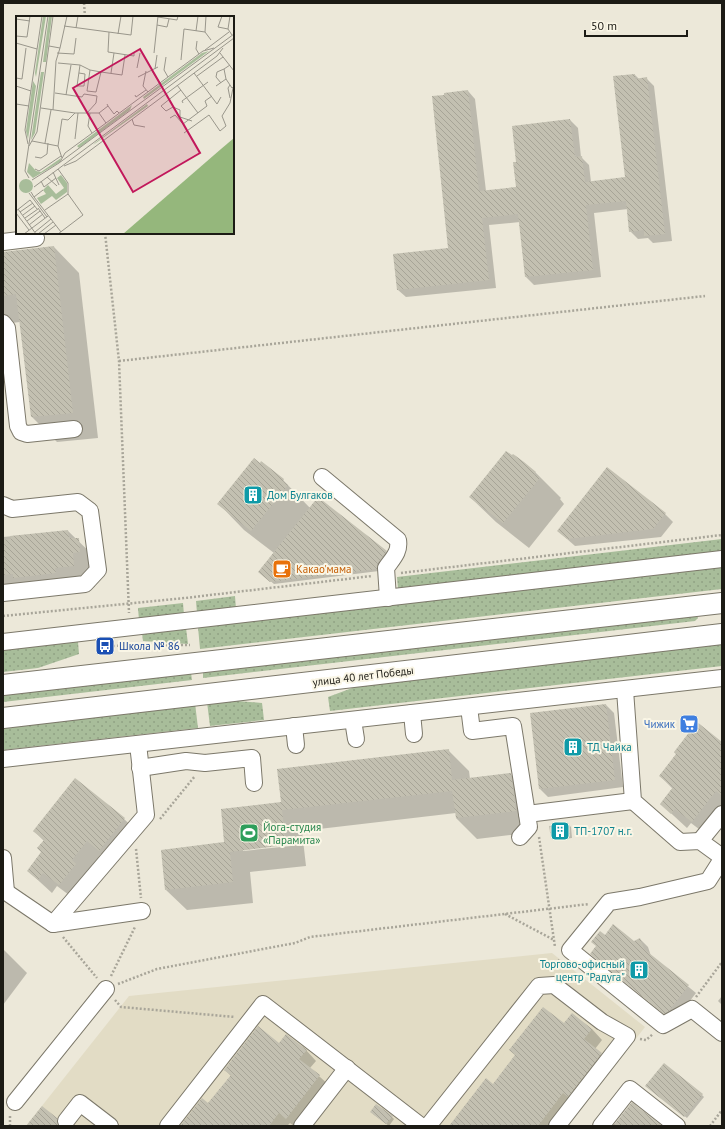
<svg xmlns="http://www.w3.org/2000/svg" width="725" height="1129" font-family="'PT Sans',sans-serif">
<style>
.built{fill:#e2dcc5}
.grass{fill:url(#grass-dots)}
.shadow{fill:#0003;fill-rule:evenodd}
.building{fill:url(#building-back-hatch)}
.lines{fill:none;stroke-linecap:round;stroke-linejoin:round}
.minor-casing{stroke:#7c786a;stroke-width:18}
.major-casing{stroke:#7c786a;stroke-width:22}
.path{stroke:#a8a599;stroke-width:2.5;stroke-dasharray:2 2;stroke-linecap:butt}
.minor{stroke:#fff;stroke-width:16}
.major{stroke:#fff;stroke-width:20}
.labels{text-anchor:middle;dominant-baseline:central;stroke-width:4;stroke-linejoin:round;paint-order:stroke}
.culture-label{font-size:11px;fill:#0d838f;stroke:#faf6e6;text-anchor:start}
.food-label{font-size:11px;fill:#c56008;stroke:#faf6e6;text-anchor:start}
.transit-label{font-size:11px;fill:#164399;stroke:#faf6e6;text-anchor:start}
.street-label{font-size:11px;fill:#1c1b15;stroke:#faf6e6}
.shop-label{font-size:11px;fill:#366cbe;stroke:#faf6e6;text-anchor:end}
.leisure-label{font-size:11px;fill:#27864d;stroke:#faf6e6;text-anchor:start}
.inset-road{fill:none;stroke:#99968b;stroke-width:1}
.view{fill:#c2185b;fill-opacity:0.15;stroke:#c2185b;stroke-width:2}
.inset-edge{fill:none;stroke:#1c1b15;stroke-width:2}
</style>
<defs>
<pattern id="grass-dots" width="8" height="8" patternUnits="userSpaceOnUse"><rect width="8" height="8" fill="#a8bd9a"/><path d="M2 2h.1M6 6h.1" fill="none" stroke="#90a284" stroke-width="1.8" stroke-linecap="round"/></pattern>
<pattern id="building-back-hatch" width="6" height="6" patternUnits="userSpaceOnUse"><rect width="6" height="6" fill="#c3c0b1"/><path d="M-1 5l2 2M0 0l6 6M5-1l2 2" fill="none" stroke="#a7a497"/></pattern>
</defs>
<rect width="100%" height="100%" fill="#ece8d9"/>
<polygon class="built" points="552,953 645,1027 568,1126 26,1126 129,996"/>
<g class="grass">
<polygon points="722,539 722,551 398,589 397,577"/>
<polygon points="722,566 722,589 200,649 198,627"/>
<polygon points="235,596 236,609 197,613 196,601"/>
<polygon points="183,603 184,615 139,620 138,608"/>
<polygon points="696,615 698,618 695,621 203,678 203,671"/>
<polygon points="186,628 188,644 143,641 142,633"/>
<polygon points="78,642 79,654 38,668 3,672 3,650"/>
<polygon points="722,642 722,666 330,711 328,697 363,684"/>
<polygon points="191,673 192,680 3,702 3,695"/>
<polygon points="225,700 262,703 264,720 210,726 207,702"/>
<polygon points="195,703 198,728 3,750 3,725"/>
</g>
<g class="shadow">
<polygon points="635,75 639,79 647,79 654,86 672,241 653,243 648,238 638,239 630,231 628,209 594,213 601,277 534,285 526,277 520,222 489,225 496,288 406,297 398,290 450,249 468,91 475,99 486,191 517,188 518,163 570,120 578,128 581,157 589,165 591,182 626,178"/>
<polygon points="54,247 79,273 98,438 57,442 32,417 20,322 3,324 3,253"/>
<polygon points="262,462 283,480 310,508 386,552 388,554 379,571 274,584 262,574 274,553 244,530 219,504"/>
<polygon points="535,472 561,498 560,499 564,504 529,548 496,522 470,497"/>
<polygon points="665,514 673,522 661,537 575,546 558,531"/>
<polygon points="68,531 99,561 93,574 95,587 76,589 76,593 8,601 3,599 3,537"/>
<polygon points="606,705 614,713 623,787 548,797 540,789"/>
<polygon points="722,743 722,818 708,836 691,823 687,828 661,804 673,789 660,776"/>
<path d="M448 750 469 771 470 779 510 774 531 795 536 832 477 839 456 818V813L302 831 306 866 250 872 253 903 187 910 166 890 226 843 282 803ZM291 844V846L243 851V849Z"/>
<polygon points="124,819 138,832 113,864 101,854 85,874 73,898 57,886 52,893 28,871 42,852 44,841 34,831"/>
<polygon points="569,825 571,827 572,838 554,840 552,837"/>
<polygon points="605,936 634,942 640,939 648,947 651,956 696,993 676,1019 673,1021 591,953"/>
<polygon points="3,949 27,973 3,1005"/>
<polygon points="722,996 722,1005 718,1001"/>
<polygon points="564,1024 592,1029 602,1040 595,1049 611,1064 556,1126 456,1126 493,1085"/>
<polygon points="279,1044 306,1050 316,1061 310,1068 330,1086 298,1126 294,1126 290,1123 287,1126 181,1126 208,1105 231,1076 225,1070"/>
<polygon points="649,1088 702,1095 704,1097 687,1118"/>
<polygon points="373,1114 392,1117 394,1119 389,1126"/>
</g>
<g class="building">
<polygon points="635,74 635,79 647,77 665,234 644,236 644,230 629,232 626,201 586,205 593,270 525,277 518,214 482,218 489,280 397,290 393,254 448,248 432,96 444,95 444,93 468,90 479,191 516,187 513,162 516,162 512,126 570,119 575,157 582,156 585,182 625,177 613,76"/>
<polygon points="54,246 73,413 31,417 16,294 3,296 3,252"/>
<polygon points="506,451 512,455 513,454 524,462 536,472 534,474 540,478 503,523 469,497"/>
<polygon points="254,458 260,463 261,461 284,479 283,481 288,485 251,531 217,504"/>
<polygon points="607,467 666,513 653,529 567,539 557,531"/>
<polygon points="318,497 387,551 378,562 377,569 270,582 258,572"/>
<polygon points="68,530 69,538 79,538 80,552 73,553 74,566 55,568 56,573 13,578 13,574 3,575 3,540 11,539 10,536"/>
<polygon points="606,704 615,780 539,789 530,713"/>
<polygon points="697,722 722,742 722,796 716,791 692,822 675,809 671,814 660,804 673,787 659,776 676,754 674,752"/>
<polygon points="449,749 452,780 511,773 516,811 456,818 452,791 282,810 286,845 230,852 233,882 165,890 161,850 224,842 221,809 281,802 277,769"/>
<polygon points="75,778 125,818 99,851 87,841 72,860 76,864 59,885 43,873 38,880 27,871 41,852 37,848 44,840 33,831"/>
<polygon points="569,824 570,836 551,838 549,826"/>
<polygon points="613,924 634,941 640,938 644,949 689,985 668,1012 664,1014 590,954 596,946 591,942 600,931 605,935"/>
<polygon points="543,1007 564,1023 572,1013 592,1029 584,1039 602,1053 568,1097 563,1093 538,1126 449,1126 486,1078 493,1084 515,1055 509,1050"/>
<polygon points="258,1026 279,1043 286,1034 307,1050 299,1059 320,1075 286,1119 279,1113 269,1126 180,1126 202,1098 208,1103 231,1075 224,1070"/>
<polygon points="664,1063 703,1094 684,1117 645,1086"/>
<polygon points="632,1102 639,1108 662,1126 613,1126"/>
<polygon points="376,1104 393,1116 386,1124 370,1112"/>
<polygon points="42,1106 57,1118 58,1126 26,1126"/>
</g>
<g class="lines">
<defs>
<g id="minor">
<polyline points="3,242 36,238"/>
<polyline points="3,323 7,328 18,426 21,432 27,434 74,429"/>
<path d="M322 477 398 540C400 552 393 558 386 568L388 598"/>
<polyline points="3,505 12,509 78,502 90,511 98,570 85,584 3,593"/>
<polyline points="3,642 722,559"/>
<polyline points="625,690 633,801 680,842 700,841 722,857"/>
<polyline points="469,707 472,731 513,726 527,814"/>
<polyline points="412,713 414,734"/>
<polyline points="353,720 356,739"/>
<polyline points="294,726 296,745"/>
<polyline points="3,759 722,678"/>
<polyline points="140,768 186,761 205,763 252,758 254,783"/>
<polyline points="520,837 529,827 527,814 633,801"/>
<polyline points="700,841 722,814"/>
<polyline points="3,858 6,892"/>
<polyline points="722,859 708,881 640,897 609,902 570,950 663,1025 692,1009 722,1033"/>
<polyline points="3,892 6,892 53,924 142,911"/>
<polyline points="53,924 146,815 138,744"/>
<polyline points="15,1102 106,989"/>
<polyline points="66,1121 80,1103 110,1126"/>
<polyline points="168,1126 263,1004 421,1126"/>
<polyline points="302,1126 347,1068"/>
<polyline points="428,1126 539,986 554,985 602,1022 627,1036 557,1126"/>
<polyline points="601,1126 630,1089 677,1126"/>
</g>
<g id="major">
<polyline points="3,685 722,603"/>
<polyline points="3,718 722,634"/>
</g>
</defs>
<use href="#minor" class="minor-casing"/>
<use href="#major" class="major-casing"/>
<g class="path">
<polyline points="84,3 85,17"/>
<polyline points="105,233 119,361 129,613"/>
<polyline points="119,361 705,296"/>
<polyline points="401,573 722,535"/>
<polyline points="3,616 185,598 372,576"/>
<polyline points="105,646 190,645"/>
<polyline points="160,819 195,776"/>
<polyline points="539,837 555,947"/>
<polyline points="136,849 141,898"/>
<polyline points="505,914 554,940"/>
<polyline points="63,937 97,978"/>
<polyline points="551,971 560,959"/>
<polyline points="111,976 135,927"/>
<polyline points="118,984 157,969 295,943 310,937 589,904"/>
<polyline points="696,997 722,962"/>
<polyline points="115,1000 121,1007 235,1017"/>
<polyline points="640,1039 646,1040 653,1034"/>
<polyline points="10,1126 10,1115"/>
<polyline points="710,1126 722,1110"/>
</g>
<use href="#minor" class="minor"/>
<use href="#major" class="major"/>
</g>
<defs>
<symbol id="building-square" viewBox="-11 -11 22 22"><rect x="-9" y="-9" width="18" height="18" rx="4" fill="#0f9aa8" stroke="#faf6e6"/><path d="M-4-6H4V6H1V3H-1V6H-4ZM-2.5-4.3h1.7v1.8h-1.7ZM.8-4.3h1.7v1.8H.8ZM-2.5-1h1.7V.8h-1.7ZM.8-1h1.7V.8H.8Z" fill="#fff"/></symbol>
<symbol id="cafe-square" viewBox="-11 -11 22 22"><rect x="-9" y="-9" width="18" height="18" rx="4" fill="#e8710a" stroke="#faf6e6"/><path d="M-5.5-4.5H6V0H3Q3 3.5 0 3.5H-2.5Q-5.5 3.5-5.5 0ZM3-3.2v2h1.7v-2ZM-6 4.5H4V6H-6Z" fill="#fff"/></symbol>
<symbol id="bus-square" viewBox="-11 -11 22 22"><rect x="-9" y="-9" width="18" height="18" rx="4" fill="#1a4fb4" stroke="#faf6e6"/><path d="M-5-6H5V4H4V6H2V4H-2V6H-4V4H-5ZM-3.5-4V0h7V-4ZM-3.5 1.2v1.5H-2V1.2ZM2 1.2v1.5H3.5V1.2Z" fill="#fff"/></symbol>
<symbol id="supermarket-square" viewBox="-11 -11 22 22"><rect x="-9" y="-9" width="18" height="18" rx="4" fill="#3f7fe0" stroke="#faf6e6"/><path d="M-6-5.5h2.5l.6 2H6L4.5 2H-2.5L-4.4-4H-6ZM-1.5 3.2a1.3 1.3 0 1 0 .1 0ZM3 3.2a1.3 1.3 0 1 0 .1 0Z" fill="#fff"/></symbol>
<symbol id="stadium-square" viewBox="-11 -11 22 22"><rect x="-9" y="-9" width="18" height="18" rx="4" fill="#2e9e5b" stroke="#faf6e6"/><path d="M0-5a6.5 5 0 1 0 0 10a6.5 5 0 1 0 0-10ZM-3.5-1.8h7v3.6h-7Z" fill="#fff"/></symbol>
</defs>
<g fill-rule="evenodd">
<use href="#building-square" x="242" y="484" width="22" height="22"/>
<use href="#cafe-square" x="271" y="558" width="22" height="22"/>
<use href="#bus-square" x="94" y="635" width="22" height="22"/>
<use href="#supermarket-square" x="678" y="713" width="22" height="22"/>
<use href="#building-square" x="562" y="736" width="22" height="22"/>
<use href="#building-square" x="549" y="820" width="22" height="22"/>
<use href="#stadium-square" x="238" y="822" width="22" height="22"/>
<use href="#building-square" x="628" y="959" width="22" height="22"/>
</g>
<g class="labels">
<g class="culture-label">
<text x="267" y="495">Дом Булгаков</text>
<text x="587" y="747">ТД Чайка</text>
<text x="574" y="831">ТП-1707 н.г.</text>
<text x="625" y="964" text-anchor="end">Торгово-офисный<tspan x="625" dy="13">центр "Радуга"</tspan></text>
</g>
<g class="food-label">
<text x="296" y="569">Какао'мама</text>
</g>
<g class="transit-label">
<text x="119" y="646">Школа № 86</text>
</g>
<g class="street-label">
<text transform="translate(363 676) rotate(-7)">улица 40 лет Победы</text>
</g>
<g class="shop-label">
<text x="675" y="724">Чижик</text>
</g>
<g class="leisure-label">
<text x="263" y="827">Йога-студия<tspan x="263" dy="13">«Парамита»</tspan></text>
</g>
</g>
<g transform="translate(16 16)">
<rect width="218" height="218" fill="#ece8d9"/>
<path d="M27 0H30L20 61 19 57ZM33 0H36L30 46H27ZM193 35 128 83 127 81 186 37ZM25 56H28L19 117 15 124ZM17 65 20 70 12 123 10 115ZM131 88 132 90 77 129 80 126ZM116 89 114 94 63 132 61 130ZM45 142 44 146 17 162 11 156 13 147 20 155 25 156ZM45 159 51 167V176L40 184 36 180 25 188 21 182 30 178 27 174 32 169 40 178 48 172 41 162ZM3 170a7 7 0 1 1 14 0a7 7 0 1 1-14 0Z" fill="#a8bd9a"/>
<path d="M218 122V218H107L205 133Z" fill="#95b77c"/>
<path class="inset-road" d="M206 0 202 11 212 13M214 0 212 13 216 19M142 1 161 4 162 0M0 3 14 5M141 9 151 11 153 3M48 10 115 19 117 0M60 12 62 0M180 15 182 0M93 16 92 36 118 40V37M189 16 190 0M102 18 105 0M0 20 11 21 14 0M181 25 180 33 183 38M0 27 21 33M33 30 44 32 51 0M189 34 213 16M41 37 58 38 60 22M138 37 142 0M204 37 218 55M150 41 148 54 152 61M165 44 168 13 189 16 195 24M42 47 64 49 74 54 85 56 80 76 71 75 74 54M121 52 124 37M139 53 141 39M130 55 127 70 132 76M136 55 144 67M85 56 106 59 109 39M63 57 69 58 68 70H61L64 49M95 57 98 37M178 57 201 88 205 81M181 60 207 41M122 61 142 51M0 62 6 63 10 32M210 63 216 72 218 70M205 67 200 61 201 56 208 53M161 69 182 97M214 69 212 72 214 82M0 70 15 75M200 70 210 63 208 53 214 49M165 74 145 90 150 95 157 91 164 94V101L176 105M39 77 66 81 68 78 81 80 80 87 71 97M50 79 55 49M119 79 120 81 130 74M167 87 166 85 192 66M0 88 13 90M92 90 98 98 101 95 103 97M25 92 59 97H83L90 107M37 94 40 45 44 32M74 97 72 110 76 117M83 97 92 90 91 88M154 102 159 99 167 108 191 90 189 85 196 80M116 103 118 109 129 111M168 117 193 99 204 115 210 110 206 100 214 87 217 72M59 123 62 97M16 125 42 130M29 127 35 94M12 128 9 114 26 0M13 130 21 116 37 0M19 141 25 142 31 138 32 127M46 142 42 130 46 103 52 104 59 97M44 146 49 137 90 107 187 35 198 32M48 150 60 145 201 40 207 32M19 153 23 155 45 140M42 153 52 167V178L67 199 42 218M37 156 43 169M31 161 41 170M13 162 9 155 32 0M16 164 43 147 218 18M25 165 28 171 40 162M18 171 218 22M15 176 18 181 27 174M13 177 31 201M18 181 45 216M22 192 29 202M2 193 20 218M29 194 52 178M0 195 14 184 21 193M4 196 17 187M0 197 13 214M7 199 19 190M9 202 22 193M11 205 24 195M13 209 27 198M19 216 35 203M8 218 32 200M22 218 37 206M28 218 40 209"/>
<path class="view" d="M124 33 184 137 117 176 57 72Z"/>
<rect width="218" height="218" class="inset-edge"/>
</g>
<rect width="725" height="1129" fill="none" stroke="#1c1b15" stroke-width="8"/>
<path d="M585 30v6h102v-6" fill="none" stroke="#1c1b15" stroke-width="2"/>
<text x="591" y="30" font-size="12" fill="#1c1b15" stroke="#faf6e6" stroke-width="3" paint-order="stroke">50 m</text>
</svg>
